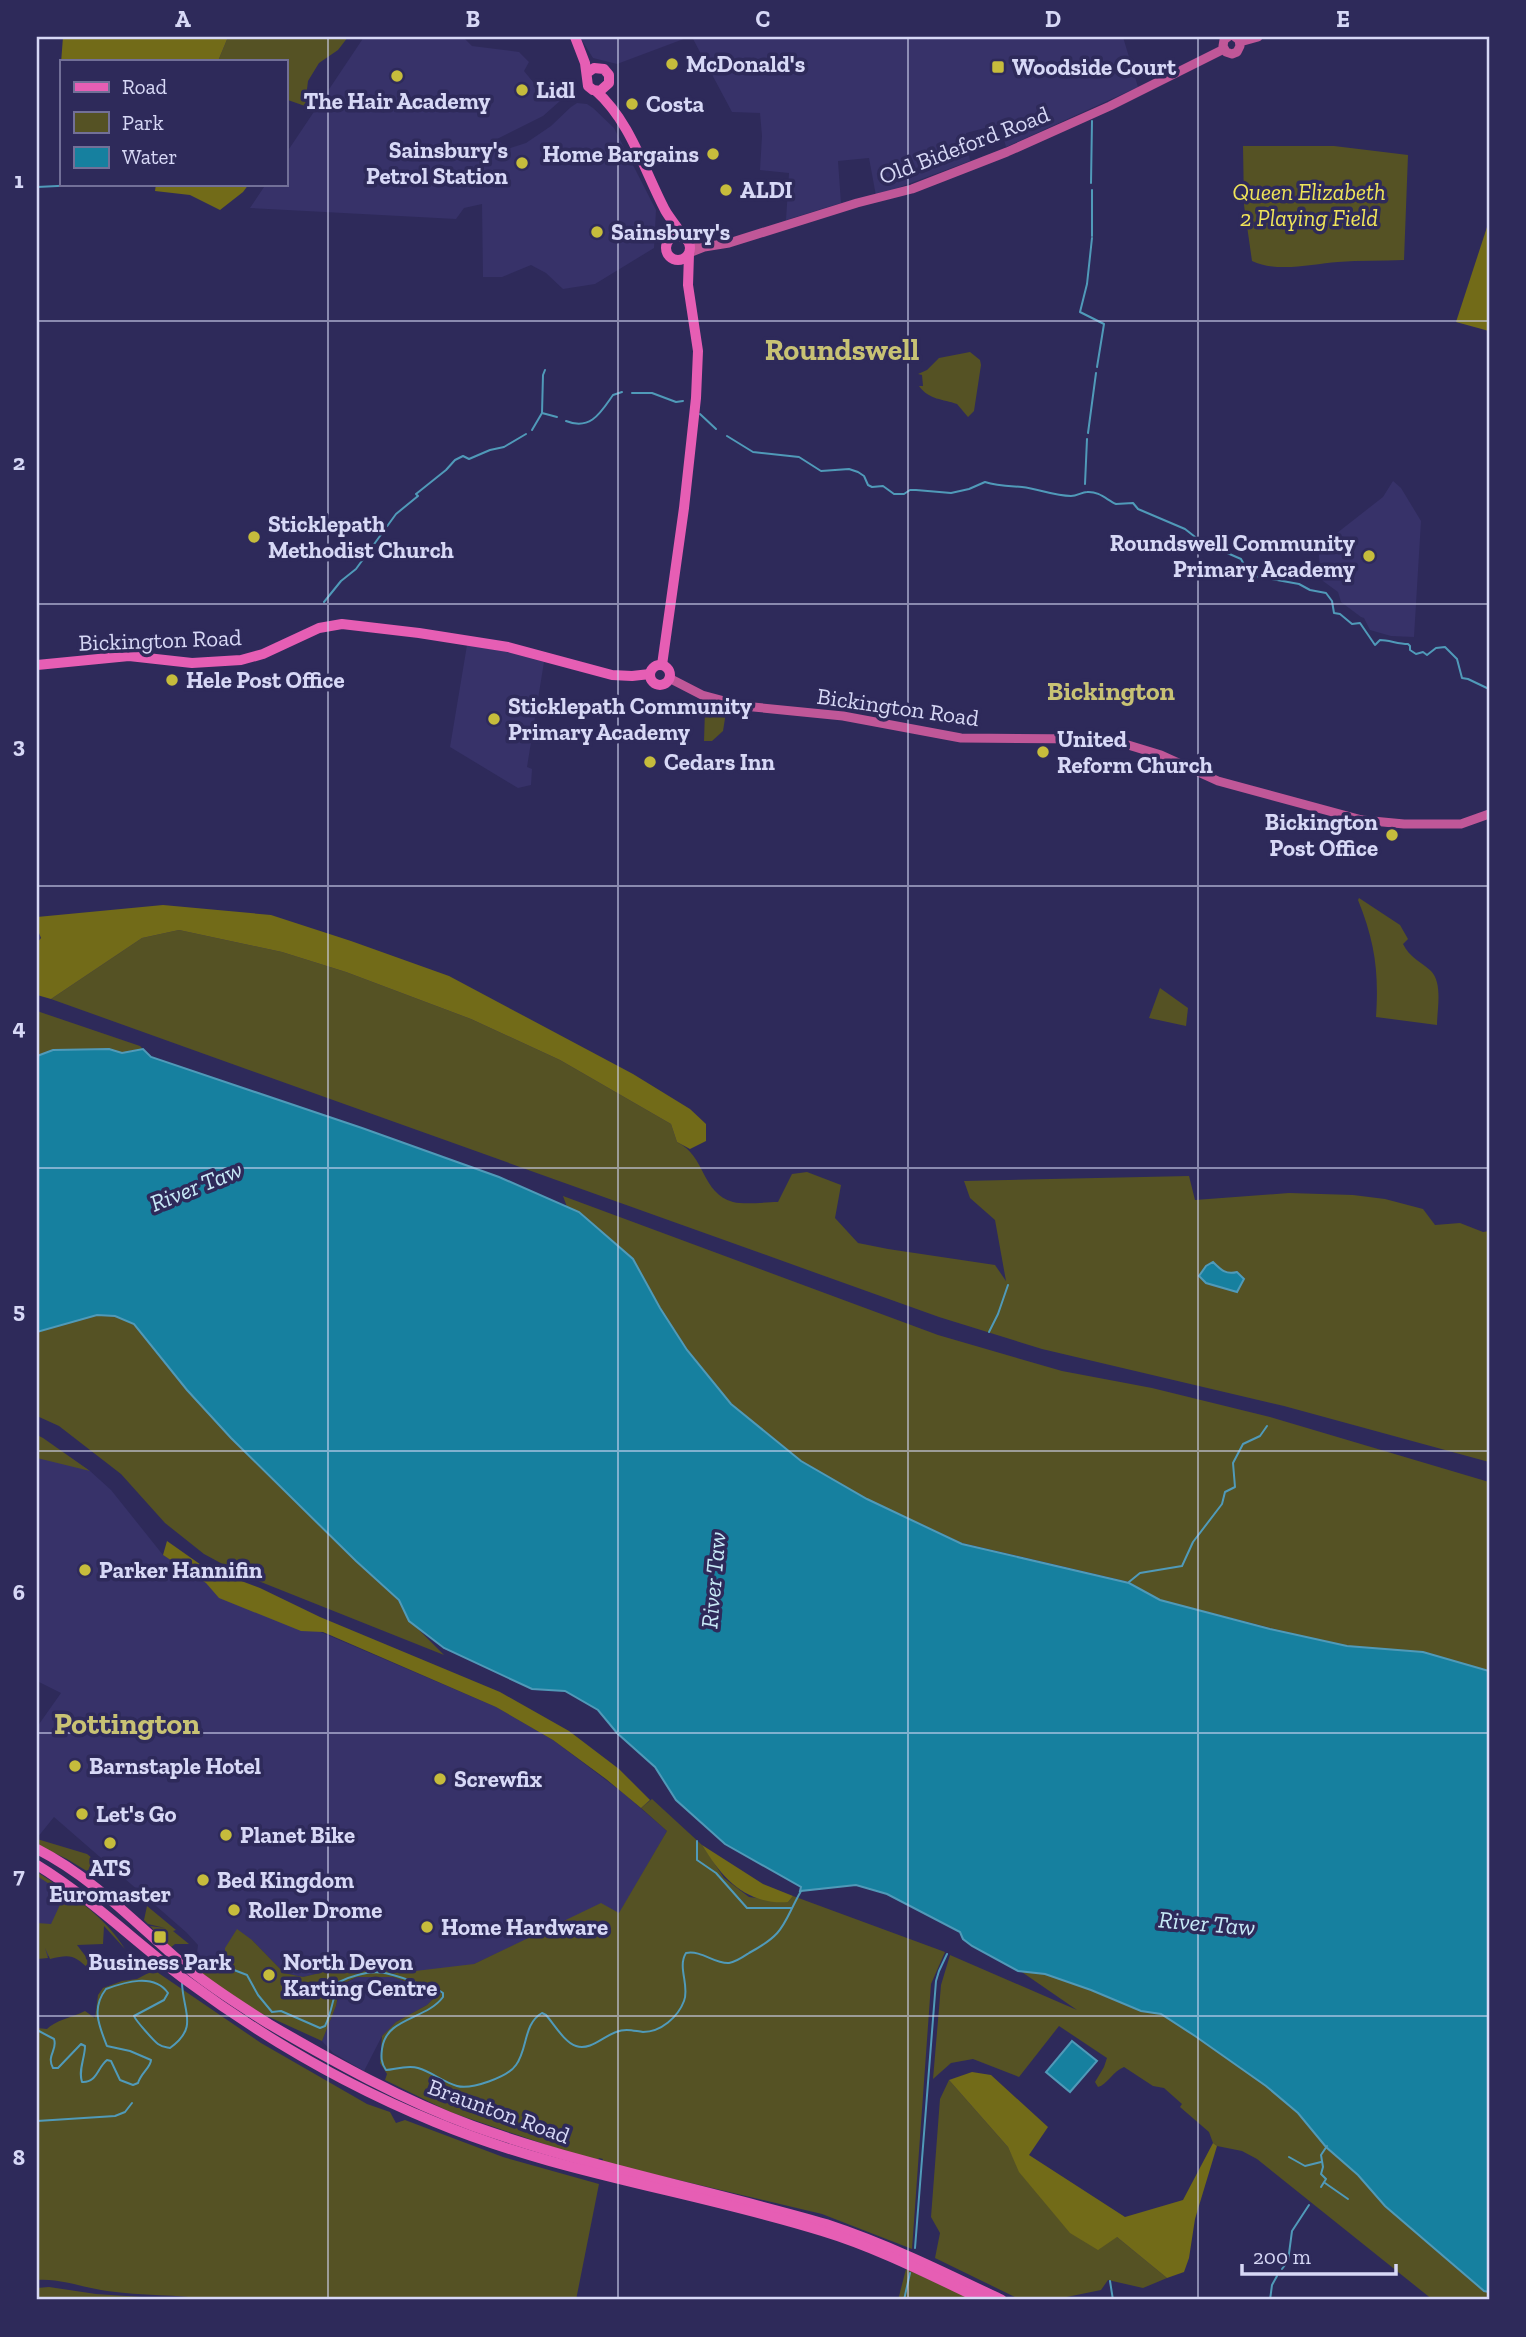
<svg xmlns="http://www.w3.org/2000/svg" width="1526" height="2337" font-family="'Zilla Slab',serif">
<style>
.built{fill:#373269}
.green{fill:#555224;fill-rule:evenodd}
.forest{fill:#726b18}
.water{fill:#16809f;stroke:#509ab9;stroke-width:2}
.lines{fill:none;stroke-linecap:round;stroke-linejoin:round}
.stream{stroke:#509ab9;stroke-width:2}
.secondary{stroke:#c05798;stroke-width:9}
.primary{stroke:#e65eb4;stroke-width:10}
.grid{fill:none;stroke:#d7d8f6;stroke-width:2;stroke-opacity:0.55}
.poi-dot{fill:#c6bc3c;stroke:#2e2a5a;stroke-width:2.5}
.labels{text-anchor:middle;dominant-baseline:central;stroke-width:7;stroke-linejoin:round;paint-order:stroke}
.poi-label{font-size:23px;font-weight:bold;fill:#d7d8f6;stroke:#2e2a5a;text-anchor:start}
.street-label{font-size:23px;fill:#d7d8f6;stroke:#2e2a5a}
.park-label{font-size:23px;font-style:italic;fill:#efe459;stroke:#2e2a5a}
.water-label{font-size:24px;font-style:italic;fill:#c8eaf7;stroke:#2e2a5a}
.quarter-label{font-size:26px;font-weight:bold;fill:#c8c274;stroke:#2e2a5a}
.district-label{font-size:30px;font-weight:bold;fill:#c8c274;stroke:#2e2a5a}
.neatline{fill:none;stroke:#d7d8f6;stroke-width:2.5}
.grid-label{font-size:23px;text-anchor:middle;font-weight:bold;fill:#d7d8f6}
</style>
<rect width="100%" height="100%" fill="#2e2a5a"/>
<g class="built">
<polygon points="364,37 463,37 472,46 519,52 529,62 524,71 542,93 552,84 569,93 543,116 497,139 507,149 526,143 551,126 571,107 577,103 587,104 593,108 614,128 656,210 654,248 595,284 563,289 546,273 531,265 502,277 483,277 482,204 464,208 456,219 250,208 266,184 285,184 285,155"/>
<polygon points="580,37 689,37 617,64 593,58"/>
<polygon points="692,37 1123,37 1138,87 1006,147 1000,124 966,133 970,161 876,196 869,158 838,161 841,203 786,220 789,173 760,170 762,136 760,113 732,112"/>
<polygon points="1393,481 1401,488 1421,521 1414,637 1391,636 1370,630 1364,618 1361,617 1341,602 1338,592 1323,581 1320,573 1318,539 1330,537 1337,533 1383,497"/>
<polygon points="467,645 508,652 544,662 527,767 532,769 531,785 518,788 450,747"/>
<polygon points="37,1435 90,1471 111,1490 163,1555 209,1582 323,1633 496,1707 553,1740 623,1793 667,1831 618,1916 601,1905 472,1965 415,1972 374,1960 303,1977 284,1973 252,1940 225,1965 196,1961 198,1945 186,1932 54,1817 37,1838 37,1727 61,1693 37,1681"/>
<polygon points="37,1872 67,1891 50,1956 37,1957"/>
<polygon points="357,1977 393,1977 439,1993 427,2005 396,2022 382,2036 364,2071 333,2053 322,2041 336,2006 341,1986"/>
</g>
<g class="green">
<polygon points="228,37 348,37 338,50 319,63 308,81 305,106 285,99 285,61 218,61"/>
<path d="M1243 146H1334L1408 155 1404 260C1382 261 1360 260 1338 262 1311 264 1278 273 1252 261L1244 205Z"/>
<path d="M970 352 980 360 981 365 974 411 968 417 957 404C943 399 929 400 919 386H923L922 375 918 374 927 370 939 358Z"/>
<polygon points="705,710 726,712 723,731 712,741 704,741"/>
<path d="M1359 898 1400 925 1408 939 1403 944C1410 958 1420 961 1431 971 1443 983 1437 1010 1437 1025L1376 1017C1379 972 1375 942 1358 900Z"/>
<path d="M179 930 282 952 346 972 471 1019 560 1060 671 1124 677 1142C706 1156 701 1193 733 1202 746 1205 765 1202 778 1202L792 1174 807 1172 841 1185 835 1218 858 1243 888 1249 995 1265 1006 1281 995 1220 970 1198 964 1181 1189 1176 1195 1200 1289 1193 1353 1195 1385 1199 1423 1209 1435 1225 1460 1223 1483 1232 1489 1231V1462L1284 1406 1042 1349 939 1317 51 999 142 938Z"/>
<polygon points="1160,988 1188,1008 1186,1026 1149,1018"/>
<polygon points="37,1011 140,1046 143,1049 122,1053 109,1049 53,1050 37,1056"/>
<path d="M563 1196 938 1335 1062 1371 1152 1388 1270 1417 1489 1482V1908L1126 1887 697 1364 660 1308 633 1259 579 1212 567 1207ZM835 1481 867 1499 962 1543 1129 1582 1160 1600 1347 1647 1160 1601 961 1544 865 1499Z"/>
<polygon points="97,1315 115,1316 134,1324 185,1388 231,1438 401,1603 530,1631 656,1763 600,1706 564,1687 446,1643 417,1628 444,1655 241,1574 204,1554 165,1523 121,1474 59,1426 37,1416 37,1331"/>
<polygon points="37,1435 43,1438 90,1471 37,1458"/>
<polygon points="652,1799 702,1845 724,1878 749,1897 788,1902 793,1896 945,1952 931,1984 912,2249 822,2214 602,2162 603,2159 599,2158 597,2162 450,2112 385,2080 387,2074 380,2063 382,2036 396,2022 427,2005 439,1993 393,1977 357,1977 340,1985 336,2006 322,2041 256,2011 212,1983 183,1960 225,1964 225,1948 237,1929 252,1940 284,1973 303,1977 374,1960 415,1971 474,1964 601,1903 619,1913 667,1831 641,1808"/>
<polygon points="37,1839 87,1854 104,1868 104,1875 95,1876 67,1859 37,1845"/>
<path d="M823 1867 1128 1972 1489 2265V2300H1433L1257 2159 1242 2151 1217 2146 1213 2143 1209 2132 1180 2107 1182 2104 1164 2088 1153 2086 1124 2067C1113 2071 1107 2085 1098 2087L1095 2082 1104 2067 1107 2058 1059 2026 1019 2077 973 2059 951 2063 933 2079 941 1985 950 1955 1077 2010 962 1931 883 1889Z"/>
<path d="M37 1872C69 1893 104 1915 125 1949L104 1926 103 1944 77 1945 96 1970H90C74 1955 71 1954 50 1959L45 1948 48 1958 37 1959V1923L51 1924 65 1894 37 1876Z"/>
<polygon points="147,1906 176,1930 173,1931 189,1944 175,1944 170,1948 150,1926 165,1928 148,1924 144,1920"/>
<path d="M154 1970 261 2043 367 2104 390 2112 396 2123 405 2120 503 2157 599 2184 576 2300H212C177 2294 142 2296 107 2291 85 2288 59 2278 37 2280V2028L47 2029C54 2021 73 2017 85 2011L95 2018 98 1995 103 1988 122 1981 137 1979Z"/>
<polygon points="949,2080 1008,2147 1020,2172 1117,2237 1167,2278 1143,2288 1108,2280 1101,2290 1052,2300 1021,2300 935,2258 940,2233 931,2217 940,2099"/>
<polygon points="906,2269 975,2300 898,2300"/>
<polygon points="49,2287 96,2294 188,2300 37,2300 37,2288"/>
</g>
<g class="forest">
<polygon points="63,37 228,37 218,61 61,61 61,90 59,89"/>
<polygon points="156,184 249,184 243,192 220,210 190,195 155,191"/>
<polygon points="1489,221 1489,331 1456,322"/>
<polygon points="163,905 271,915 351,941 449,976 633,1074 690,1109 706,1124 706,1141 690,1149 677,1142 671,1124 560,1060 471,1019 346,972 282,952 179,930 142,938 51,999 37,995 37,943 41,938 37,928 37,917"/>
<polygon points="167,1541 204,1567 260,1588 320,1617 500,1692 569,1731 619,1769 650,1800 641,1808 606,1779 553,1740 496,1707 323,1632 301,1631 219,1598 206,1583 163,1555"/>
<path d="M702 1845 763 1884 793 1896 788 1902C746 1905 722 1878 702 1845Z"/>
<polygon points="972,2072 991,2075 1048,2127 1029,2155 1125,2217 1183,2200 1213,2143 1217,2146 1195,2219 1189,2258 1184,2272 1167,2278 1117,2237 1098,2250 1070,2233 1019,2172 1008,2147 949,2080"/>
</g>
<g class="water">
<polygon points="109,1049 122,1053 143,1049 151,1057 362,1128 499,1177 579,1212 633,1259 660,1308 687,1350 731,1404 801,1461 867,1499 962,1544 1129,1583 1160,1600 1270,1629 1347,1646 1423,1652 1489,1671 1489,2292 1484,2291 1385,2206 1358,2175 1326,2147 1298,2113 1266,2086 1195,2036 1161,2014 1141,2011 1091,1990 1045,1974 1018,1971 972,1946 963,1939 960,1932 887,1894 856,1885 800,1891 801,1887 725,1844 676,1800 655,1767 617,1733 598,1710 565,1691 532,1689 444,1648 409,1621 399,1600 356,1561 231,1438 187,1390 134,1324 115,1316 97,1315 37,1332 37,1056 53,1050"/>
<path d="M1213 1262C1221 1270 1226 1275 1237 1272L1244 1279 1237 1292 1206 1283 1199 1276 1206 1266Z"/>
<polygon points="1072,2041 1097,2061 1070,2092 1046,2072"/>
</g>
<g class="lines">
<g class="stream">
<polyline points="1091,183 1092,121"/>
<polyline points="37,187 98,184"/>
<polyline points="1092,236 1092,190"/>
<polyline points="1092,238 1087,284 1080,312 1104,324 1097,367"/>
<polyline points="632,393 652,393 676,402 683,401"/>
<polyline points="542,413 543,375 545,370"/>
<polyline points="700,414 716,429"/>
<path d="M566 421C591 431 601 412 613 395L622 392"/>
<polyline points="532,430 542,413 557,417"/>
<polyline points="1088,433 1096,373"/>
<path d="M727 436 753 452 799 457 821 471 849 469 858 472 864 476 868 485 872 487 883 486 894 494H904L910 490H916L951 493 969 489 985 482C997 486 1009 486 1022 487 1039 489 1054 496 1071 496 1077 496 1082 492 1087 492 1099 491 1107 500 1116 504L1133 503 1138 509 1185 529 1199 540 1207 539 1218 549 1241 559 1247 570 1255 576 1299 584 1310 590 1326 593 1332 601 1334 613 1340 614 1352 624 1360 623 1375 645 1380 640C1389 640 1398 644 1408 644L1410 646V650L1416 654 1423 652 1427 655 1436 648 1445 647 1457 659 1462 678 1468 679 1489 689"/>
<polyline points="1085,484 1087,439"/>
<polyline points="1489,567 1488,569 1489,573"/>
<polyline points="324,602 341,581 356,569 396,514 418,496 416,494 446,470 455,460 463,456 469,459 490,450 504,447 526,434"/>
<polyline points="989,1332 998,1314 1008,1285"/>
<polyline points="1129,1582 1140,1573 1182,1566 1193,1542 1222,1504 1225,1492 1235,1487 1233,1463 1243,1444 1260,1436 1267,1426"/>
<polyline points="697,1841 697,1860 716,1873 747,1908 792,1908"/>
<path d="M194 1966 234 1970 247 1975 258 1995 272 2012 281 2011 320 2028 325 2026C332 2012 333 1996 339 1982 384 1961 398 1979 440 1991L443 1993V1997C426 2020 386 2017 382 2049 381 2057 381 2063 386 2070 396 2069 408 2065 418 2068 432 2072 443 2082 457 2086 471 2090 508 2077 516 2065 528 2049 523 2024 542 2013L546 2015C554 2024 565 2043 576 2046 590 2051 604 2036 616 2032 626 2028 634 2031 643 2032 661 2032 678 2017 684 2001 690 1986 677 1967 686 1953 702 1950 714 1964 729 1963 736 1962 743 1957 749 1953 786 1933 782 1925 801 1891"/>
<path d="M37 2030 54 2039C58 2050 46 2055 53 2068H58L81 2044 85 2046C85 2058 78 2070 82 2082 97 2083 97 2068 107 2060L111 2061 120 2080 133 2085 138 2083C141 2073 151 2067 151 2060L130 2051 107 2046C99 2026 91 2008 106 1989 125 1982 154 1973 168 1993L164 2000 134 2016C136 2021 154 2041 158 2044 162 2047 165 2047 170 2048 199 2027 183 2012 182 1983"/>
<polyline points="37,2121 115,2116 125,2112 132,2103"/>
<polyline points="1289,2157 1305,2166 1321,2162"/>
<polyline points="1325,2183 1348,2199"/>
<polyline points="1321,2187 1326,2179 1321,2174 1323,2167 1321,2155 1327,2146"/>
<polyline points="915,2248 936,1981 939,1971 947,1954"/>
<polyline points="1282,2269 1288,2261 1292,2231 1309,2205"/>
<polyline points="1110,2281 1113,2300"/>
<polyline points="904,2300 910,2273"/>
<polyline points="1270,2300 1272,2285 1277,2276"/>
</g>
<g class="secondary">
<polyline points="1228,37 1224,40 1223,46 1226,52 1232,54 1237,52 1240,46 1239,40 1235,37"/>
<polyline points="1240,42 1258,37"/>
<polyline points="686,240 706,245"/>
<polyline points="689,253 704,247 729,243 857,203 912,189 1007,152 1110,106 1224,49"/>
<polyline points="669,678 702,695 743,706 843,716 961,738 1090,739 1115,741 1161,755 1218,781 1362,820 1404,824 1461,824 1489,814"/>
</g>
<g class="primary">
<polyline points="575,37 585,63 588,86 593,90 600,91 609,83 609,75 604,69 594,68 587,73"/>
<path d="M596 91C630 121 644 170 665 210 670 219 678 227 683 237"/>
<circle cx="678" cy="248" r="12"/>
<polyline points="37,665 129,656 192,663 241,660 263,654 319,628 342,624 419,633 508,647 612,675 632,676 650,674"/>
<polyline points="662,665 684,508 696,398 698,351 688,285 689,254"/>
<circle cx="660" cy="675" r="10"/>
<path d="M37 1849C96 1879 140 1928 190 1970 215 1990 242 2007 269 2024 334 2062 402 2100 473 2126 588 2167 708 2190 826 2224 887 2244 944 2272 1002 2300"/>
<path d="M37 1865C91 1898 136 1943 187 1981 264 2038 347 2086 435 2122 560 2174 694 2191 822 2231 878 2248 930 2275 983 2300"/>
</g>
</g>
<path class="grid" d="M328 37V2300M618 37V2300M908 37V2300M1198 37V2300M37 321H1489M37 604H1489M37 886H1489M37 1168H1489M37 1451H1489M37 1733H1489M37 2016H1489"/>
<g class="poi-dot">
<circle cx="672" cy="64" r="7"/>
<rect x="991" y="60" width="14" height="14" rx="3.5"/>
<circle cx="397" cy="76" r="7"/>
<circle cx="522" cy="90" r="7"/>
<circle cx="632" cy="104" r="7"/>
<circle cx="713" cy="154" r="7"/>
<circle cx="522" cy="163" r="7"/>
<circle cx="726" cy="190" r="7"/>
<circle cx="597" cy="232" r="7"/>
<circle cx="254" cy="537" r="7"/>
<circle cx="1369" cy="556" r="7"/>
<circle cx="172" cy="680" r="7"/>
<circle cx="494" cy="719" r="7"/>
<circle cx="1043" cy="752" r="7"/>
<circle cx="650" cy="762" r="7"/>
<circle cx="1392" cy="835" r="7"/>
<circle cx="85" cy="1570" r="7"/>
<circle cx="75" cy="1766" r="7"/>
<circle cx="440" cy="1779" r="7"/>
<circle cx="82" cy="1814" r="7"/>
<circle cx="226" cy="1835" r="7"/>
<circle cx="110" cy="1843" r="7"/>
<circle cx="203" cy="1880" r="7"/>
<circle cx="234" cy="1910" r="7"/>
<circle cx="427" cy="1927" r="7"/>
<rect x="153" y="1930" width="14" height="14" rx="3.5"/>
<circle cx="269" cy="1975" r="7"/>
</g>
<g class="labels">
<g class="poi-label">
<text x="686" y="64">McDonald's</text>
<text x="1012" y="67">Woodside Court</text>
<text x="536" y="90">Lidl</text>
<text x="397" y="101" text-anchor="middle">The Hair Academy</text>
<text x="646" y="104">Costa</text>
<text x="508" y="150" text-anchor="end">Sainsbury's<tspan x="508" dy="26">Petrol Station</tspan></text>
<text x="699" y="154" text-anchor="end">Home Bargains</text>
<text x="740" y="190">ALDI</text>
<text x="611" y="232">Sainsbury's</text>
<text x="268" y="524">Sticklepath<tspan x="268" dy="26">Methodist Church</tspan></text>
<text x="1355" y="543" text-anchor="end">Roundswell Community<tspan x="1355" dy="26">Primary Academy</tspan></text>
<text x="186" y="680">Hele Post Office</text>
<text x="508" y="706">Sticklepath Community<tspan x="508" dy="26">Primary Academy</tspan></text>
<text x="1057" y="739">United<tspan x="1057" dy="26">Reform Church</tspan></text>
<text x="664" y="762">Cedars Inn</text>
<text x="1378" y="822" text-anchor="end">Bickington<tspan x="1378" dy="26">Post Office</tspan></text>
<text x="99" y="1570">Parker Hannifin</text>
<text x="89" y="1766">Barnstaple Hotel</text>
<text x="454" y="1779">Screwfix</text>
<text x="96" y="1814">Let's Go</text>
<text x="240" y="1835">Planet Bike</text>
<text x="110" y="1868" text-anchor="middle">ATS<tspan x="110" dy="26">Euromaster</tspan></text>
<text x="217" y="1880">Bed Kingdom</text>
<text x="248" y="1910">Roller Drome</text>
<text x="441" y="1927">Home Hardware</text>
<text x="160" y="1962" text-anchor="middle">Business Park</text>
<text x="283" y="1962">North Devon<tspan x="283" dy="26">Karting Centre</tspan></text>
</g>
<g class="street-label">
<text transform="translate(964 145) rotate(-21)">Old Bideford Road</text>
<text transform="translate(160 640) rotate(-2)">Bickington Road</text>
<text transform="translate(898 707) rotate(8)">Bickington Road</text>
<text transform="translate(499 2111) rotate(20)">Braunton Road</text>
</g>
<g class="park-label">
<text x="1309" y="192">Queen Elizabeth<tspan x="1309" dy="26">2 Playing Field</tspan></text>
</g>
<g class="water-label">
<text transform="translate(196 1186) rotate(-22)">River Taw</text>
<text transform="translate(713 1580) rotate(-85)">River Taw</text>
<text transform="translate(1207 1923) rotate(5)">River Taw</text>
</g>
<g class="quarter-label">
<text x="1111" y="691">Bickington</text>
</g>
<g class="district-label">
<text x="842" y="350">Roundswell</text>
<text x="127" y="1724">Pottington</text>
</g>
</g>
<rect width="1526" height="2337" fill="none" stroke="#2e2a5a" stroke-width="77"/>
<rect x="60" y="60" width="228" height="126" fill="#2e2a5a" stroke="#727098" stroke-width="2"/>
<rect x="74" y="82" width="35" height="10" fill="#e65eb4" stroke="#727098" stroke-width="2"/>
<text x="122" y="94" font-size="21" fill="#d7d8f6">Road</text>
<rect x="74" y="112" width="35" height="21" fill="#555224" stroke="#727098" stroke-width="2"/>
<text x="122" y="130" font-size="21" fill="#d7d8f6">Park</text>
<rect x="74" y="147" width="35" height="21" fill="#16809f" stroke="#727098" stroke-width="2"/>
<text x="122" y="164" font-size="21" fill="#d7d8f6">Water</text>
<path d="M1242 2264v10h154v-10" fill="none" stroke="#d7d8f6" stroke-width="3.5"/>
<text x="1253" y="2264" font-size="21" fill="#d7d8f6" stroke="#2e2a5a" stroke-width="5" paint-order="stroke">200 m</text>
<rect x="38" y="38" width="1450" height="2260" class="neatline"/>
<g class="grid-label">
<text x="183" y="27">A</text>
<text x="473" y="27">B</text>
<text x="763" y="27">C</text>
<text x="1053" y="27">D</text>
<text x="1343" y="27">E</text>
<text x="19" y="188">1</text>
<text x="19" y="470">2</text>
<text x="19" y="753">3</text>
<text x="19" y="1035">4</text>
<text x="19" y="1318">5</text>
<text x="19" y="1600">6</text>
<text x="19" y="1883">7</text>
<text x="19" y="2165">8</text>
</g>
</svg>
